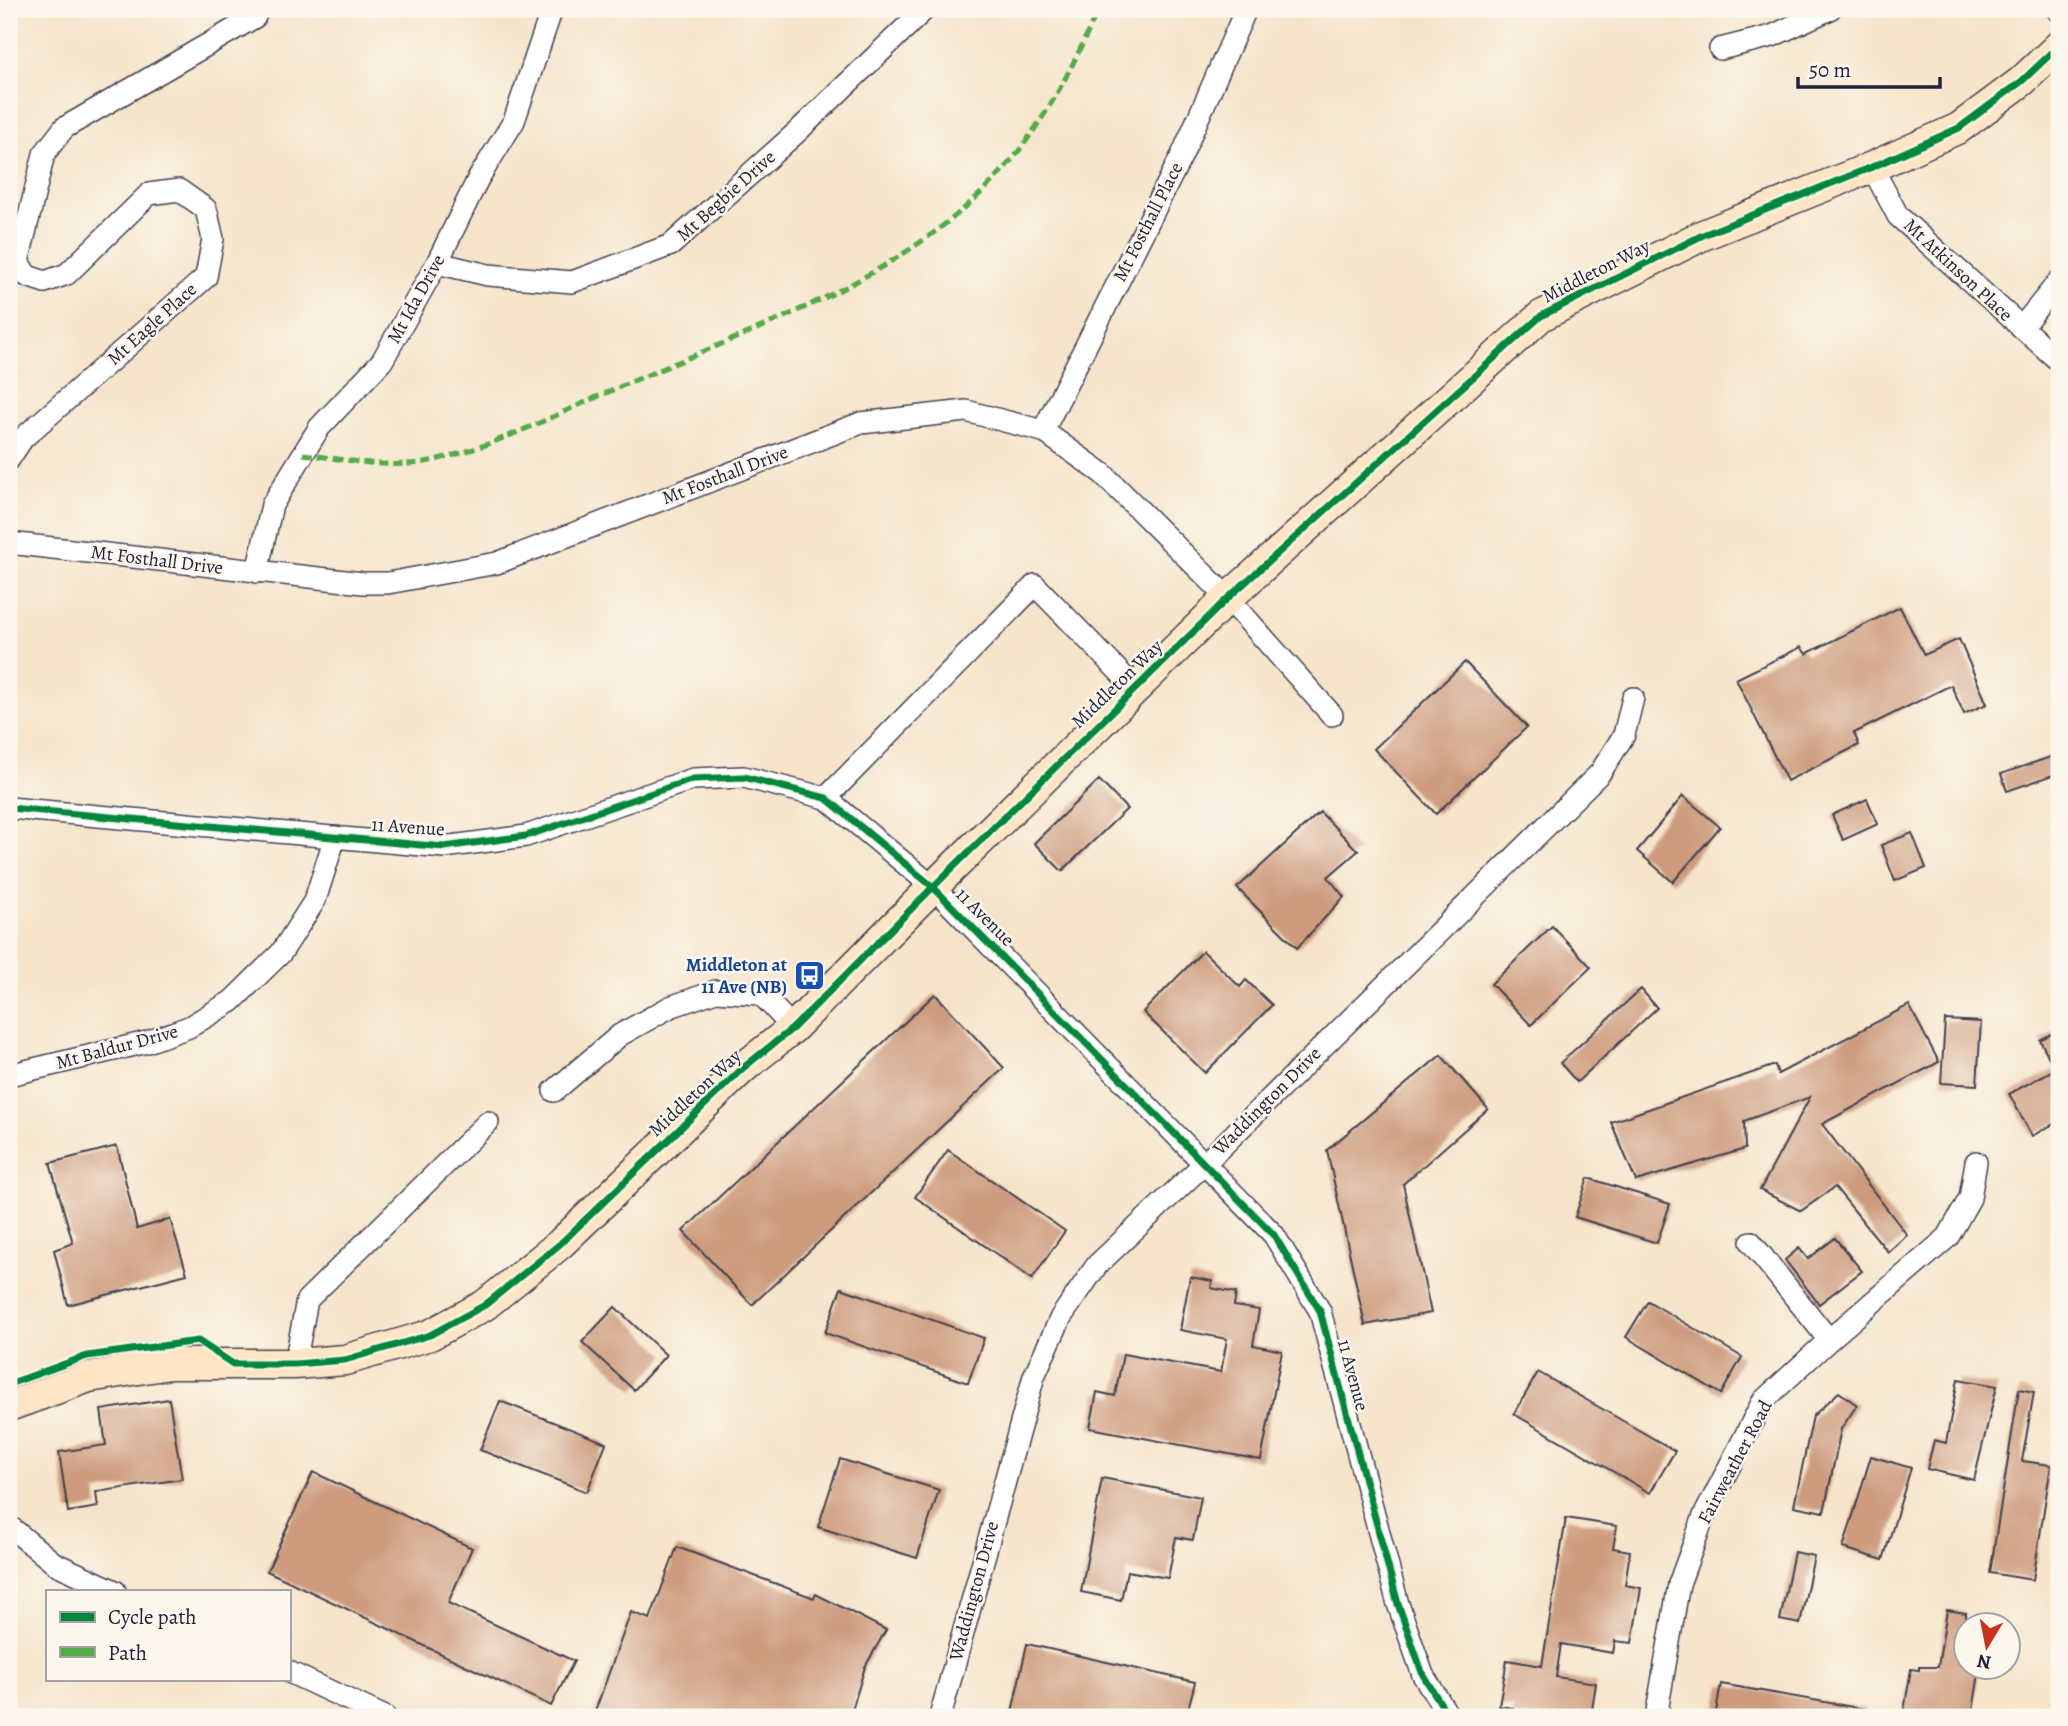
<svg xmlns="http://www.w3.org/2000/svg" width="2068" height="1726" font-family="Alegreya,serif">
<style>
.building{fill:#ce9b7e}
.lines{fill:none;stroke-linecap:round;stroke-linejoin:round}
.street-casing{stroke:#423f50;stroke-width:24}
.secondary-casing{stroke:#423f50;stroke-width:33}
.street{stroke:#fff;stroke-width:21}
.secondary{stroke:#fee5c5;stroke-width:30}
.quiet{stroke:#53aa46;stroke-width:5;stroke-dasharray:10 5;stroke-linecap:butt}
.cycleway-casing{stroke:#fbf7ec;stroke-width:11}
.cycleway{stroke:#00873e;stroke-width:7}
.labels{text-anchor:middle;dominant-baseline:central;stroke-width:5;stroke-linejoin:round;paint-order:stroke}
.street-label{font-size:19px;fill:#22223b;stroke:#fbf7ec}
.transit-label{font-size:19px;font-weight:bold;fill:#164399;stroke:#fbf7ec;text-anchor:end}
</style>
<rect width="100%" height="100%" fill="#fbf7ec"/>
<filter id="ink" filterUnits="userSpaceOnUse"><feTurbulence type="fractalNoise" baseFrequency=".0143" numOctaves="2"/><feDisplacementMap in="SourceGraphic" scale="14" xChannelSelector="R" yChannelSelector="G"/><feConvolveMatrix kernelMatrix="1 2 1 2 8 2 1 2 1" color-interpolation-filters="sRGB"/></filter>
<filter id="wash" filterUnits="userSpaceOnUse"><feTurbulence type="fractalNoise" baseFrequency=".00686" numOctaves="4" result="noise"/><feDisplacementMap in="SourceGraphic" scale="28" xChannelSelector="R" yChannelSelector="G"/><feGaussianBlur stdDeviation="1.57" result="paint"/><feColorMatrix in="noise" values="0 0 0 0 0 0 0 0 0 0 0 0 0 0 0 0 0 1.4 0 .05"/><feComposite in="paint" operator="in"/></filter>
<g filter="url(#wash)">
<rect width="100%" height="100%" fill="#f6e4ca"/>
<g id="blocks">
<g class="building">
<polygon points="1900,607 1924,655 1959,639 1987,704 1964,714 1951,685 1854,733 1859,745 1787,781 1736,679 1801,647 1806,654"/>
<polygon points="1465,662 1527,727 1436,814 1374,749"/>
<polygon points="2059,754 2059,773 2007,791 2001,774"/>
<polygon points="1099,780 1127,809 1062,871 1034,843"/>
<polygon points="1683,796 1720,827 1673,882 1637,851"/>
<polygon points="1867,799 1878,824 1843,840 1832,815"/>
<polygon points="1320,812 1358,851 1328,877 1344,897 1297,948 1237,888"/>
<polygon points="1912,833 1926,868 1895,881 1881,845"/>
<polygon points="1552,926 1591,967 1531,1025 1491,984"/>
<polygon points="1203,951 1240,987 1246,980 1272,1005 1205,1073 1143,1012"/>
<polygon points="1641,989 1657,1008 1577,1082 1560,1063"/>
<polygon points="935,994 1004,1068 752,1305 683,1231"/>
<polygon points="1909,1005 1939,1062 1822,1124 1907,1235 1888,1252 1835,1187 1801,1211 1760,1190 1810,1097 1744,1121 1745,1149 1636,1181 1611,1122 1775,1065 1778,1074"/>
<polygon points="1945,1020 1981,1022 1977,1085 1941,1083"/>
<polygon points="2059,1030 2059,1121 2032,1136 2009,1094 2055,1069 2040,1040"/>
<polygon points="1441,1055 1488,1109 1403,1184 1431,1313 1365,1325 1327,1150"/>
<polygon points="117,1146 137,1229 170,1219 187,1274 68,1305 54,1250 73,1243 50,1163"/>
<polygon points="948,1150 1065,1231 1032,1279 915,1197"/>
<polygon points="1588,1178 1670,1204 1657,1243 1575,1217"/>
<polygon points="1835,1238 1862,1271 1819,1304 1785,1260 1799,1248 1808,1259"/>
<polygon points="1190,1277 1212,1281 1211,1288 1236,1293 1234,1306 1259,1310 1253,1345 1282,1351 1261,1460 1090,1428 1097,1392 1115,1396 1123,1354 1221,1372 1227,1339 1180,1330"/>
<polygon points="841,1288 984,1338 968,1383 825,1333"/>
<polygon points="1648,1301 1742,1357 1721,1394 1626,1337"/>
<polygon points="615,1307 666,1355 634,1390 582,1342"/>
<polygon points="1538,1372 1675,1451 1650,1493 1514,1414"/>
<polygon points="1958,1379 1997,1386 1974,1480 1927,1469 1934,1440 1946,1443"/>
<polygon points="2019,1389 2034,1392 2022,1461 2051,1465 2033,1580 1990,1573"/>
<polygon points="1839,1392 1857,1405 1841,1429 1824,1512 1794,1506 1813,1416"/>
<polygon points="169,1399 182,1479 96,1492 98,1507 68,1512 59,1452 106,1445 101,1410"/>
<polygon points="500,1401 606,1443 587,1492 480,1450"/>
<polygon points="1871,1456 1911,1468 1883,1560 1843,1548"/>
<polygon points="840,1459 939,1490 917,1558 818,1527"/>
<polygon points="313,1472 472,1548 448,1603 574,1661 551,1706 267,1571"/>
<polygon points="1102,1478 1201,1497 1193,1540 1176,1537 1168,1578 1127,1571 1121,1600 1081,1592"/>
<polygon points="1566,1518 1617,1526 1613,1548 1630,1551 1625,1585 1641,1588 1632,1643 1615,1641 1613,1653 1561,1644 1556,1677 1596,1683 1591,1717 1512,1717 1513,1708 1499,1706 1507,1660 1542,1666"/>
<polygon points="677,1547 814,1598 816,1594 886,1630 865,1667 850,1717 593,1717 631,1612 650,1619"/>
<polygon points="1794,1552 1814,1556 1800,1624 1780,1620"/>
<polygon points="1947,1610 1966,1613 1966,1667 1980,1667 1972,1717 1903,1717 1911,1669 1919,1670 1919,1667 1938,1667"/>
<polygon points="1027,1644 1195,1682 1186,1717 1011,1717"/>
<polygon points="1721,1684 1865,1709 1864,1717 1715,1717"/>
</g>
</g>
</g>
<g filter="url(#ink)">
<use href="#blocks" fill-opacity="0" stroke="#423f50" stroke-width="2"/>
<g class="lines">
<defs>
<g id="street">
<polyline points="2057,9 2059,11"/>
<polyline points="1720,49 1772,36 1830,9"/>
<polyline points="1872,167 1898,216 2059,361"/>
<polyline points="437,263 488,275 572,282 671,245 797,132 925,9"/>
<polyline points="2021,328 2059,281"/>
<polyline points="1043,431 1182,155 1246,9"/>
<polyline points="9,459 23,438 206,277 213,239 206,209 179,190 149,194 67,274 45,282 27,276 18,262 44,154 64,128 255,17"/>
<polyline points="9,543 363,583 388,583 497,563 861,423 966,411 1043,431 1102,473 1228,598 1332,715"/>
<polyline points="257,572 272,505 319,428 382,361 437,263 478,179 514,121 552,9"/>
<polyline points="826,798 1035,585 1135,688"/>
<polyline points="9,808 444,847 526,836 693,779 744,777 826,798 933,887 1274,1235 1320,1311 1398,1604 1423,1675 1449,1717"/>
<polyline points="9,1075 147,1042 189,1027 232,1001 281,953 315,900 335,837"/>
<polyline points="554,1091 620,1035 670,1007 716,991 761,994 793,1028"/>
<polyline points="1751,1242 1829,1340"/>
<polyline points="295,1364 307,1300 488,1122"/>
<polyline points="9,1526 54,1563 115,1591"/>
<polyline points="289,1672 385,1717"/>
<polyline points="940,1717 1034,1376 1061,1317 1097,1265 1205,1163 1600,773 1624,735 1633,698"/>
<polyline points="1656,1717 1679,1584 1704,1516 1763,1401 1829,1340 1948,1237 1970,1198 1976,1162"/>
</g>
<polyline id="secondary" points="9,1406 89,1377 170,1364 295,1364 345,1360 430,1335 485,1305 560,1244 743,1068 793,1028 933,887 1228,598 1541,316 1703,235 1872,167 1959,128 2022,81 2059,46"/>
</defs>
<use href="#street" class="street-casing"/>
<use href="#secondary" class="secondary-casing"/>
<use href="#street" class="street"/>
<use href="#secondary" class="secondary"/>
<path class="quiet" d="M303 454C344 459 389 470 430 461 496 447 560 412 622 386 747 331 889 285 987 187 1037 137 1071 73 1098 9"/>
<defs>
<g id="cycleway">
<polyline points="9,808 444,847 526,836 693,779 744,777 826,798 933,887 1274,1235 1320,1311 1398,1604 1423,1675 1449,1717"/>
<polyline points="9,1384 87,1356 198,1341 233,1364 295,1364 345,1360 430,1335 485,1305 560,1244 743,1068 793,1028 933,887 1228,598 1541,316 1703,235 1872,167 1959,128 2022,81 2059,46"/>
</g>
</defs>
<use href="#cycleway" class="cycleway-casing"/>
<use href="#cycleway" class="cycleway"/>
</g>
</g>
<defs>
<symbol id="bus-square" viewBox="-11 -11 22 22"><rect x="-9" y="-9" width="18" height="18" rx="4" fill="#1a4fb4" stroke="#fbf7ec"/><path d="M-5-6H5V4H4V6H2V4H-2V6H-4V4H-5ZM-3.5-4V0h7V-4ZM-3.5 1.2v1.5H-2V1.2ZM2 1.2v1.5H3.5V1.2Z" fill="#fff"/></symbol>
</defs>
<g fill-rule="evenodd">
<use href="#bus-square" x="792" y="958" width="35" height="35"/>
</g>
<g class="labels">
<g class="street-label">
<text transform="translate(726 196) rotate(-42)">Mt Begbie Drive</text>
<text transform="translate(1148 222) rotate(-63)">Mt Fosthall Place</text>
<text transform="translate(1958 270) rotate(43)">Mt Atkinson Place</text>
<text transform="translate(1596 271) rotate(-27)">Middleton Way</text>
<text transform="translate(416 299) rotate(-61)">Mt Ida Drive</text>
<text transform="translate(152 324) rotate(-42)">Mt Eagle Place</text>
<text transform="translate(725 475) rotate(-21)">Mt Fosthall Drive</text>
<text transform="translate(157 560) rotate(7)">Mt Fosthall Drive</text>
<text transform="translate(1117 684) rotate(-44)">Middleton Way</text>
<text transform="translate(408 827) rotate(4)">11 Avenue</text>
<text transform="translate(985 917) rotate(45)">11 Avenue</text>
<text transform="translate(117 1047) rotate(-15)">Mt Baldur Drive</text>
<text transform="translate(695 1093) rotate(-43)">Middleton Way</text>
<text transform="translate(1267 1101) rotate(-45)">Waddington Drive</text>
<text transform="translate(1353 1375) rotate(75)">11 Avenue</text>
<text transform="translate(1735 1462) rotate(-62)">Fairweather Road</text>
<text transform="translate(974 1591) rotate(-75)">Waddington Drive</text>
</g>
<g class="transit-label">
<text x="787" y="965">Middleton at<tspan x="787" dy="22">11 Ave (NB)</tspan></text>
</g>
</g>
<rect width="2068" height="1726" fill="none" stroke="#fbf7ec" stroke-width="35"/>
<rect x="46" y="1590" width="245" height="91" fill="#fbf7ec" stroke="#a4a2a5" stroke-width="2"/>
<rect x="60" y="1612" width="35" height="10" fill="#00873e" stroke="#a4a2a5" stroke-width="2"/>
<text x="108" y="1624" font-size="21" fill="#22223b">Cycle path</text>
<rect x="60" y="1647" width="35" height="10" fill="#53aa46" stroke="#a4a2a5" stroke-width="2"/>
<text x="108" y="1660" font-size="21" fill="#22223b">Path</text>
<g transform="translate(1987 1646) rotate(190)"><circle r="33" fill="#fbf7ec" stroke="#a4a2a5" stroke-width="2"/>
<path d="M0-5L12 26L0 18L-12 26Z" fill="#c8321e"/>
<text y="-10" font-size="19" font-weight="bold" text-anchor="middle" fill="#22223b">N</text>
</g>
<path d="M1798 77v10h142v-10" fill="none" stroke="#22223b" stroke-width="3.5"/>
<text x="1809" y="77" font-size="21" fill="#22223b" stroke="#fbf7ec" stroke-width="5" paint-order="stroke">50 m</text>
</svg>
